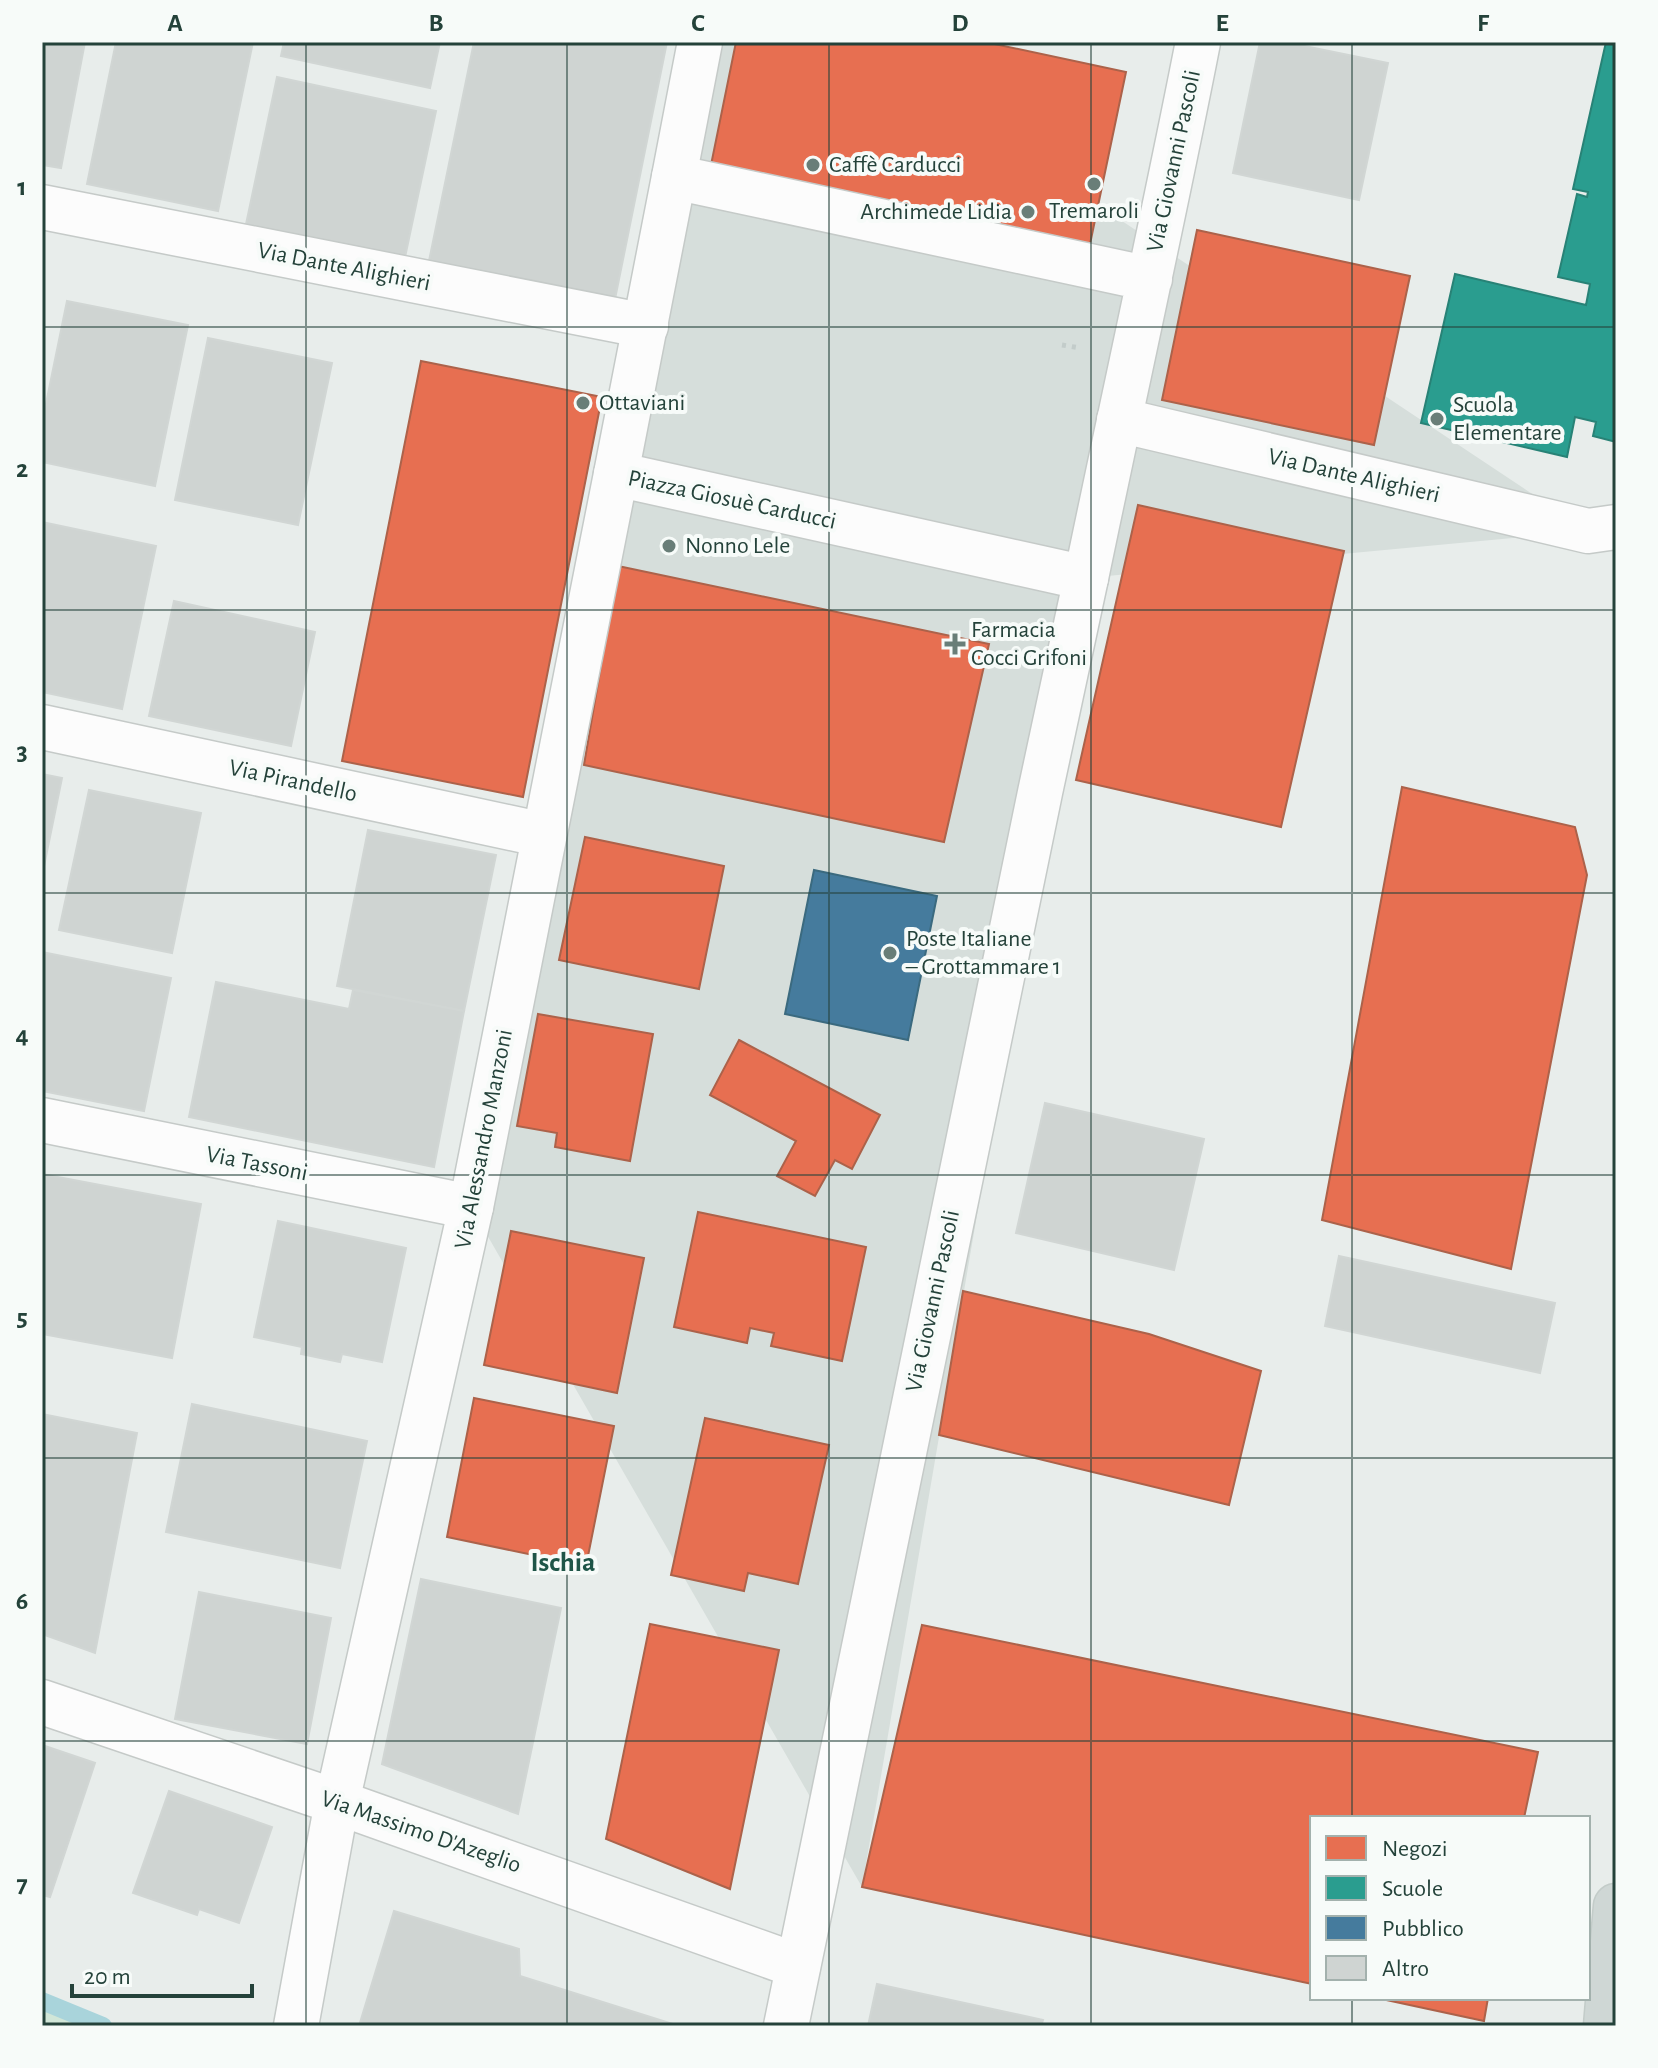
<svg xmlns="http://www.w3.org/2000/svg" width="1658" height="2068" font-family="'Alegreya Sans',sans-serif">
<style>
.built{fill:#d6dedb}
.green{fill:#d1e6d8}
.shops{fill:#e76f51;stroke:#ac624a;stroke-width:2}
.schools{fill:#2a9d8f;stroke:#288276;stroke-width:2}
.public{fill:#457b9d;stroke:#3b6a7f;stroke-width:2}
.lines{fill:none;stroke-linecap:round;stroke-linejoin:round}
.stream{stroke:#a9d4db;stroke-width:18}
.building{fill:#cfd4d2;stroke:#d1d6d4;stroke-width:2}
.street-casing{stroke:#c5cac8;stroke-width:47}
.primary-casing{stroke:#c3ccc9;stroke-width:47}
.path{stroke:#c3ccca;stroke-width:5;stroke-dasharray:4 6;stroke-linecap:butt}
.street{stroke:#fcfcfc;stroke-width:44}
.primary{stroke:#cfd7d5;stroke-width:44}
.grid{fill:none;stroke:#24423a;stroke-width:2;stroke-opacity:0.55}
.poi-dot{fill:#697e78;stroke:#f7fbf9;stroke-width:3}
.labels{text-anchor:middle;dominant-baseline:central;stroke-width:8;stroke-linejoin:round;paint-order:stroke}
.street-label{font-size:24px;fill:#24423a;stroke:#f7fbf9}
.poi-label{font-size:24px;fill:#24423a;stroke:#f7fbf9;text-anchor:start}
.quarter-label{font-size:28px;font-weight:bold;fill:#1f5548;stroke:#f7fbf9}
.neatline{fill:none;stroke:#24423a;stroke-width:3}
.grid-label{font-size:26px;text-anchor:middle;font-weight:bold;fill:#24423a}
</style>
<rect width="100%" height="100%" fill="#e8edeb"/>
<polygon class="built" points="699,42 853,42 1588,531 1086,578 862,1887 471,1207"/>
<polygon class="green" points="42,2002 102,2026 42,2026"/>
<g class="shops">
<polygon points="736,42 985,42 1126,72 1090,244 711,165"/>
<polygon points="1197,230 1410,276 1374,445 1162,400"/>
<polygon points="421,361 602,397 523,797 342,761"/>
<polygon points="1138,505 1344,551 1281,827 1076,780"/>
<polygon points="618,566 989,644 944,842 584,765"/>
<polygon points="1402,787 1575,827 1587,875 1511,1269 1322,1220"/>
<polygon points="585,837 724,866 699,989 559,960"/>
<polygon points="538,1014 653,1034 630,1161 555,1147 557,1133 517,1126"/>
<polygon points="739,1040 880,1115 852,1169 835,1160 815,1196 777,1176 796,1141 710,1095"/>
<polygon points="698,1212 866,1247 842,1361 771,1346 774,1333 750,1328 747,1343 674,1327"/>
<polygon points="511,1231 644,1258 617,1393 484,1365"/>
<polygon points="963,1291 1149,1334 1261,1371 1229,1505 939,1435"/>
<polygon points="474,1398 614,1426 586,1566 447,1537"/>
<polygon points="705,1418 829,1445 798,1584 748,1573 744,1591 671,1575"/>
<polygon points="650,1624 779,1650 730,1889 606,1839"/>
<polygon points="922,1625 1538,1752 1524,1818 1312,1818 1312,1984 862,1887"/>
<polygon points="1377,1998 1488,1998 1484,2021"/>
</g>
<polygon class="schools" points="1606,42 1616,42 1616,442 1593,436 1596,422 1575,417 1567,457 1421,423 1455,274 1586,305 1590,284 1558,277 1577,194 1587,197 1588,192 1573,189"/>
<polygon class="public" points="814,870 937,896 908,1040 785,1014"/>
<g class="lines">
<polyline class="stream" points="42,2001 103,2026"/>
</g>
<g class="building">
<polygon points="42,42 85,42 61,168 42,165"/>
<polygon points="116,42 253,42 218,211 87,184"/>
<polygon points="284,42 440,42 430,88 281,56"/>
<polygon points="474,42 667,42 615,299 429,261"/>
<polygon points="1260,42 1285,42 1388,63 1359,200 1233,173"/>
<polygon points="277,77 436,111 404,262 245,229"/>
<polygon points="67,301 188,325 155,486 42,462 42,423"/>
<polygon points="208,338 332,363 298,525 175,500"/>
<polygon points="42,522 156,546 122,709 42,692"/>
<polygon points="174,601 315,632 291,746 149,716"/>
<polygon points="42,774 62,778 42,876"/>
<polygon points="89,790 201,813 172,953 59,930"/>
<polygon points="368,830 496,855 464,1011 337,986"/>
<polygon points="42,952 171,978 144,1111 42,1091"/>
<polygon points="216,982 349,1009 353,990 464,1011 434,1167 189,1117"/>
<polygon points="1045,1103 1204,1139 1174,1270 1016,1233"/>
<polygon points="42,1174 201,1204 172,1358 42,1334"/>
<polygon points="278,1221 406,1248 382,1362 342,1354 340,1362 301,1354 302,1347 254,1337"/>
<polygon points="1339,1256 1555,1303 1540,1373 1325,1326"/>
<polygon points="192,1404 367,1441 340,1568 166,1532"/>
<polygon points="42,1414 137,1433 95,1653 42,1634"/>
<polygon points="421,1579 561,1608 518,1814 382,1764"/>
<polygon points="199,1592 331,1618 307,1744 175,1719"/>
<polygon points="42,1745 95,1763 50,1897 42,1895"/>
<polygon points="169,1791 272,1827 239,1923 199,1909 197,1915 133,1893"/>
<polygon points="394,1911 519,1949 520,1976 679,2026 359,2026"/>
<polygon points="877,1984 1043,2020 1041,2026 868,2026"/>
</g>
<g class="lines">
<defs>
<g id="street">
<polyline points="674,177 700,42"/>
<polyline points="42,207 646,326"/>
<path d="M1150 279 674 177 616 474 1086 578C1123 399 1163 221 1198 42"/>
<polyline points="1119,420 1588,531 1616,527"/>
<polyline points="42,727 544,835"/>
<polyline points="42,1120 471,1207"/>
<polyline points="42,1702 337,1802 798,1966"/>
<polyline points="296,2026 337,1802 471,1207 616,474"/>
<path d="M786 2026C882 1543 982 1060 1086 578"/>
</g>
<polyline id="primary" points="1606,2026 1616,1906"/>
</defs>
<use href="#street" class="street-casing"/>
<use href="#primary" class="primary-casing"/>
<polyline class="path" points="1062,345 1080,348"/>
<use href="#street" class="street"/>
<use href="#primary" class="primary"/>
</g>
<path class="grid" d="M306 42V2026M567 42V2026M829 42V2026M1091 42V2026M1352 42V1818M42 327H1616M42 610H1616M42 893H1616M42 1175H1616M42 1458H1616M42 1741H1616M1352 1998V2026"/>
<g class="poi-dot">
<circle cx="813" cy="165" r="8"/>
<circle cx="1094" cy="184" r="8"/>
<circle cx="1028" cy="212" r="8"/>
<circle cx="583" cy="403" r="8"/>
<circle cx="1437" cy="419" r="8"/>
<circle cx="669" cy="546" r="8"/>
<path d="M951 632h8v8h8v8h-8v8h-8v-8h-8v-8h8z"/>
<circle cx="890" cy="953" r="8"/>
</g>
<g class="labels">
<g class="street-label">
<text transform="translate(1174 161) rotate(-78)">Via Giovanni Pascoli</text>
<text transform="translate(344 267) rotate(11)">Via Dante Alighieri</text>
<text transform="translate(1354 476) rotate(13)">Via Dante Alighieri</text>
<text transform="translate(732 500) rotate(12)">Piazza Giosuè Carducci</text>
<text transform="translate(293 781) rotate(12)">Via Pirandello</text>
<text transform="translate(484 1139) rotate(-79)">Via Alessandro Manzoni</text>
<text transform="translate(257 1164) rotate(11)">Via Tassoni</text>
<text transform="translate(933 1301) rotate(-78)">Via Giovanni Pascoli</text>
<text transform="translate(421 1832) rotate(19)">Via Massimo D'Azeglio</text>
</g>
<g class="poi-label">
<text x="829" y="165">Caffè Carducci</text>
<text x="1094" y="211" text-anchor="middle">Tremaroli</text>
<text x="1012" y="212" text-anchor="end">Archimede Lidia</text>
<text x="599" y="403">Ottaviani</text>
<text x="1453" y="405">Scuola<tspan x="1453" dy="28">Elementare</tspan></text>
<text x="685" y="546">Nonno Lele</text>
<text x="971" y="630">Farmacia<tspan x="971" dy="28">Cocci Grifoni</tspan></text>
<text x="906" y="939">Poste Italiane<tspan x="906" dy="28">– Grottammare 1</tspan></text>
</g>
<g class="quarter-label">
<text x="563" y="1563">Ischia</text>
</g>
</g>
<rect width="1658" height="2068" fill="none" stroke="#f7fbf9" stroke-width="88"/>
<rect x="1310" y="1816" width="280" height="184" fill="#f7fbf9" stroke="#a3b1ad" stroke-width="2"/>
<rect x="1326" y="1836" width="40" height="24" fill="#e76f51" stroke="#a3b1ad" stroke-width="2"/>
<text x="1382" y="1856" font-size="24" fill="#24423a">Negozi</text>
<rect x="1326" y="1876" width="40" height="24" fill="#2a9d8f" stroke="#a3b1ad" stroke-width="2"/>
<text x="1382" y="1896" font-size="24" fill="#24423a">Scuole</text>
<rect x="1326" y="1916" width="40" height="24" fill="#457b9d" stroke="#a3b1ad" stroke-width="2"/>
<text x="1382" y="1936" font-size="24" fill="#24423a">Pubblico</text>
<rect x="1326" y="1956" width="40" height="24" fill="#cfd4d2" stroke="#a3b1ad" stroke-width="2"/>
<text x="1382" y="1976" font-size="24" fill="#24423a">Altro</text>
<path d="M72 1984v12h180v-12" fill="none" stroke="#24423a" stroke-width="4"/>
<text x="84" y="1984" font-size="24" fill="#24423a" stroke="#f7fbf9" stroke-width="6" paint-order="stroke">20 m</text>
<rect x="44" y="44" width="1570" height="1980" class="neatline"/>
<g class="grid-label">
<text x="175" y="31">A</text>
<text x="436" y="31">B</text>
<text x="698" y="31">C</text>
<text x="960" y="31">D</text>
<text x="1222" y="31">E</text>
<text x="1483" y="31">F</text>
<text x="22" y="195">1</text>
<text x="22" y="477">2</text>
<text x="22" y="760">3</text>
<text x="22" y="1043">4</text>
<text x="22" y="1326">5</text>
<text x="22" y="1609">6</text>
<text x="22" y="1892">7</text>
</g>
</svg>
